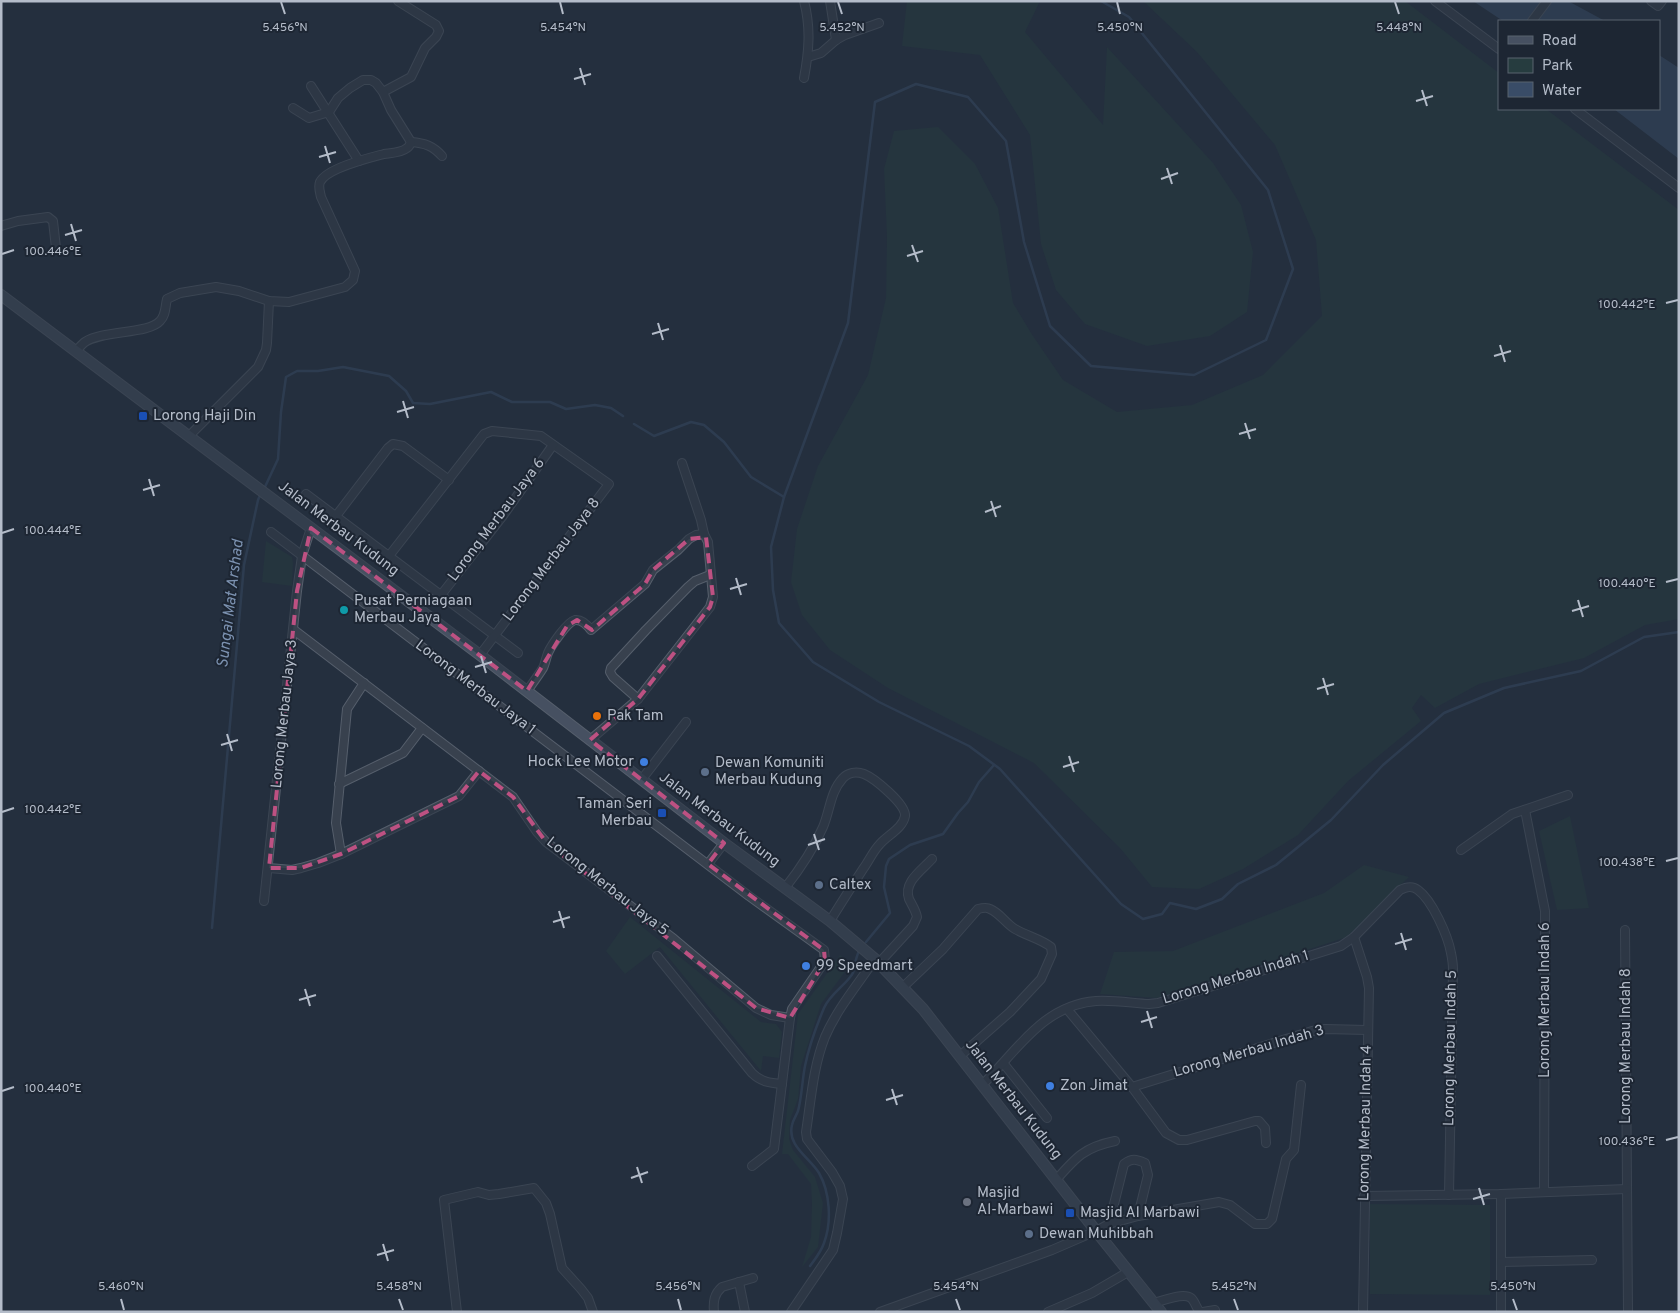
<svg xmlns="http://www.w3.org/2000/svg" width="1680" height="1313" font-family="Overpass,sans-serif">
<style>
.green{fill:#263c3f}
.water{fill:#394c67}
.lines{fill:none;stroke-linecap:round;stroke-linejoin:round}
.stream{stroke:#394c67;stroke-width:2.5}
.street-casing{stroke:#565f6c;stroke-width:10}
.secondary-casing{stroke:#565f6c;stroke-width:12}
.street{stroke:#38414e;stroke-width:8}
.secondary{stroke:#465061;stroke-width:10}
.marked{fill:none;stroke:#bd5182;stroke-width:4;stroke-dasharray:10 6;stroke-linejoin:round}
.ticks{fill:none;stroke:#b4bcc9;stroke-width:2}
.transit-dot{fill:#1a4fb4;stroke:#1d2633;stroke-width:2}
.culture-dot{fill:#0f9aa8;stroke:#1d2633;stroke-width:2}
.food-dot{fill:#e8710a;stroke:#1d2633;stroke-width:2}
.shop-dot{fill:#3f7fe0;stroke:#1d2633;stroke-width:2}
.service-dot{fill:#5c6f8a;stroke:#1d2633;stroke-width:2}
.worship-dot{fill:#6b7280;stroke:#1d2633;stroke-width:2}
.labels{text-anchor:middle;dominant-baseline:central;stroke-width:4;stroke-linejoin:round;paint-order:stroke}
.poi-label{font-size:15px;fill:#b4bcc9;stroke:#1d2633;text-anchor:start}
.street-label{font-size:15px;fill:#b4bcc9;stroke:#1d2633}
.water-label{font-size:16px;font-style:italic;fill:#7c92b1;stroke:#1d2633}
.ticks-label{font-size:12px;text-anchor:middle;fill:#b4bcc9;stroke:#1d2633;stroke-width:4;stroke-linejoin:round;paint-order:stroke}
</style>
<rect width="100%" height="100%" fill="#242f3e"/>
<g class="green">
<polygon points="907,1 1040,1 1025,32 1103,125 1107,47 1213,163 1241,205 1253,252 1247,312 1210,336 1147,346 1085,324 1056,290 1041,244 1030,135 980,55 902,46"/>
<polygon points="1143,1 1405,1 1499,73 1499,109 1546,109 1679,210 1679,619 1645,625 1584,658 1479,684 1435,708 1421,695 1412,708 1421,721 1348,781 1298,835 1243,869 1199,889 1152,887 1120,848 1034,763 888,688 830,650 802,615 791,582 797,529 818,466 868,375 886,298 887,237 884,169 894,131 938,127 975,164 998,208 1013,303 1031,333 1063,380 1117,412 1192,405 1263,375 1322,316 1316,240 1275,145 1197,52"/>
<polygon points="266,541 292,557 293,563 292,586 262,582"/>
<polygon points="1570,816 1589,908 1557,910 1539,831"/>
<polygon points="1364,865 1409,877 1347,937 1157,998 1100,994 1114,952 1173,951 1324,893"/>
<polygon points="630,917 761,1022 776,1024 782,1032 779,1058 763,1056 761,1071 660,947 625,974 606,951"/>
<polygon points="840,955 849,962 847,969 821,1004 801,1066 798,1099 790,1120 789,1139 793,1150 815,1177 823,1203 818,1247 802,1267 811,1237 812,1204 811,1184 788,1154 782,1154 798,1014"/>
<polygon points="1370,1204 1490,1205 1490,1295 1370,1294"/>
</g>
<g class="water">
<polygon points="1473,1 1568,1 1605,21 1503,21"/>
<polygon points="1659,55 1679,68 1679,159 1614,109 1659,109"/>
</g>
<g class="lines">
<g class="stream">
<polyline points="1101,1 1129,17 1268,190 1293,269 1266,340 1194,375 1091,366 1050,326 1024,242 1006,141 968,97 916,84 875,102 848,323 784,497 771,547 773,590 779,623 813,662 879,702 969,746 1000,769 1121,904 1143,919 1162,914 1170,903 1196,909 1222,899 1238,884 1276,865 1331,820 1383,765 1444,713 1504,688 1581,671 1644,637 1679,632"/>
<polyline points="634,424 654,436 691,422 704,425 724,442 751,477 784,497"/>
<polyline points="264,489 278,459 281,412 286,377 297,371 318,371 343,367 389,376 406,391 413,403 430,404 491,392 512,402 550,402 566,409 595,405 611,408 623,416"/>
<polyline points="212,928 244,565 258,500 261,493"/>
<polyline points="866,942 890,913 884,887 886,866 889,859 910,845 943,834 958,813 968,802 979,782 994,765"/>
<path d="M810 1266C816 1258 821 1252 824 1243 832 1222 830 1192 819 1173 809 1157 787 1146 792 1125 793 1120 796 1116 798 1111 802 1096 802 1081 805 1066 809 1046 816 1027 824 1008 830 994 847 984 853 973 855 967 855 959 859 951"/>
</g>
<defs>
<g id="street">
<polyline points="830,1 836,40"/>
<polyline points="1435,1 1499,49"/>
<polyline points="1651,1 1658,6 1662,1"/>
<polyline points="1532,21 1547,1"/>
<polyline points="808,57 821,53 836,40 845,35 879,23"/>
<path d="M804 78C809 51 811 28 804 1"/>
<polyline points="311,86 359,161"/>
<polyline points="383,92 411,77 425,48 436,37 439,31 436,25 398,1"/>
<polyline points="293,108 309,118 329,112 338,98 350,88 363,80 371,80 376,83 383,92 391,110 411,142"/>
<polyline points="1575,109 1679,188"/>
<path d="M411 142C425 143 433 146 442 156"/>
<polyline points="1,226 18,221 48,217 53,221 56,248"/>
<path d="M76 351C79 348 82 344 85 342 103 330 149 334 160 321 166 315 165 307 167 299L180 293 216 287 239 291 269 301 289 302 345 287 353 280 355 271 321 197C320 192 318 187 320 182 327 168 369 158 384 154 391 153 401 153 407 148 409 147 410 145 411 142"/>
<polyline points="189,436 258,367 266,350 267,343 269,301"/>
<polyline points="306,494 518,653"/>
<polyline points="336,516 388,448 393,444 403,446 449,480"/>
<polyline points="271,532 749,896 824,950 825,961 792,1009 790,1018 774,1149 752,1166"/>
<polyline points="389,556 484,434 492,431 541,436 609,484 480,655"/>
<polyline points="441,595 502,517 553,445"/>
<polyline points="294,630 513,797 537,832 546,842 674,939 756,1008 771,1015 790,1018"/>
<path d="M527 691C532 684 538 676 543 668 545 664 546 658 548 653 551 646 567 622 575 620 582 619 588 626 591 630L645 584 653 570 678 550 689 539 696 535 704 534"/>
<polyline points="638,699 613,677 610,672 611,668 646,630 688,587 695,581 710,575"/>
<polyline points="590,740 638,699 703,616 710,607 713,597 708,542 704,534 701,520 682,463"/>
<polyline points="642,779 686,722"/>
<polyline points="339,784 403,753 422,728"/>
<polyline points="1525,810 1545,911 1544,1192"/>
<polyline points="1461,850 1512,814 1568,795"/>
<polyline points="341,854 336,823 347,709 364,683"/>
<polyline points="708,864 724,843"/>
<polyline points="269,868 292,870 301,868 318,863 341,854 459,796 479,771"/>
<path d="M785 888C800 869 813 850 823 827 830 811 830 792 843 778 848 773 856 771 864 774 874 778 906 804 905 816 903 828 888 835 880 844 873 851 869 861 863 869 852 886 841 903 830 921"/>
<polyline points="264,901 297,591 302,556 311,528"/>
<polyline points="1625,930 1628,1312"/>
<polyline points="1354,937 1367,977 1369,988 1363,1312"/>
<path d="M657 956 752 1073C761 1082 770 1083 782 1084"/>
<path d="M879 963 913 926 917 917C916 911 912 905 909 899 903 882 922 870 932 859"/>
<path d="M903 987 943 949 978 909C982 908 987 907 990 909 1000 913 1006 924 1015 929 1027 936 1041 939 1051 947L1052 954 1041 979 1010 1012 960 1056"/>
<polyline points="1067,1009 1132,1087 1166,1133 1179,1140 1187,1140 1255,1121 1259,1121 1265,1128 1266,1143"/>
<polyline points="1004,1064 1047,1118"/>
<path d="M982 1085C1017 1051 1043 1005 1096 1001 1113 1000 1132 1003 1149 1004L1158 1003 1341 946 1354 937 1400 890C1406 887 1412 885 1418 890 1432 900 1448 936 1451 953 1452 958 1453 964 1453 969L1449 1195"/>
<polyline points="1132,1087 1312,1031 1325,1029 1367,1030"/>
<path d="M1056 1180C1076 1157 1085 1147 1115 1141"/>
<polyline points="1501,1194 1501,1312"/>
<polyline points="1364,1196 1501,1194 1627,1189"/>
<path d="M1109 1224 1124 1164C1132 1158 1136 1159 1145 1163L1148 1175 1138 1216"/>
<polyline points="1501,1262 1592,1260"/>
<polyline points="739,1282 745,1312"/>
<path d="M1154 1303C1162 1301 1183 1292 1191 1298 1195 1301 1196 1308 1200 1312"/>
<polyline points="457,1312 444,1200 478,1192 489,1195 499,1194 534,1188 546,1203 550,1214 562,1268 581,1289 588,1298 593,1312"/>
<path d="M714 1312C713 1302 714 1294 722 1287L753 1278"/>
<path d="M791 1312 833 1250 837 1233 843 1199 840 1186 832 1172 807 1139 806 1132C811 1100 813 1067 825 1037 837 1009 858 984 875 959"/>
<polyline points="880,1312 1052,1250 1096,1231 1109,1224 1138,1216 1219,1202 1230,1205 1255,1224 1267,1224 1272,1219 1286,1159 1294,1150 1301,1085"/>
<polyline points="1048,1312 1092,1293 1128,1272"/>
<polyline points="1203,1312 1215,1310"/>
</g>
<polyline id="secondary" points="1,295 480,655 724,843 830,921 875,959 923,1009 1096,1231 1161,1312"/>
</defs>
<use href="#street" class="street-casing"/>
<use href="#secondary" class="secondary-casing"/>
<use href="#street" class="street"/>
<use href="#secondary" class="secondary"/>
</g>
<path d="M0 0H1680V1313H0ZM311 528 527 691 567 626 577 620 592 630 645 584 653 570 689 539 706 537 713 597 710 607 638 699 590 740 724 843 708 864 824 950 825 961 790 1018 756 1008 546 842 513 797 479 771 459 796 341 854 301 868H269L297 591Z" fill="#242f3e" fill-opacity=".55" fill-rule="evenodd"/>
<path class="marked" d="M311 528 527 691 567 626 577 620 592 630 645 584 653 570 689 539 706 537 713 597 710 607 638 699 590 740 724 843 708 864 824 950 825 961 790 1018 756 1008 546 842 513 797 479 771 459 796 341 854 301 868H269L297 591Z"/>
<path class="ticks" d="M281 2 285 14M560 2 563 14M838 2 842 14M1117 2 1120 14M1395 2 1399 14M580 68 585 85M574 79 591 74M1422 90 1427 106M1416 101 1433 96M325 146 330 163M319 157 336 152M1167 168 1172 184M1161 179 1178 173M71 224 76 241M65 235 82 230M912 245 918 262M2 254 14 250M907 256 923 251M1666 303 1678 300M658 323 663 340M652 334 669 329M1500 345 1505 362M1494 356 1511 351M403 401 408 418M397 412 414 407M1245 423 1250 439M1239 434 1256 429M149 479 154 496M143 490 160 485M991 501 996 517M985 512 1001 506M2 533 14 529M736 578 741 595M1666 582 1678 579M730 589 747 584M1578 600 1583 617M1572 611 1589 606M481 656 486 673M475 667 492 662M1323 678 1328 695M1317 689 1334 684M227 734 232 751M221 745 238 740M1069 756 1074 772M1063 767 1079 762M2 812 14 808M814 834 819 850M808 845 825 839M1666 861 1678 858M559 911 564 928M553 922 570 917M1401 933 1406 950M1395 944 1412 939M305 989 310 1006M299 1000 316 995M1147 1011 1152 1028M1141 1022 1157 1017M892 1089 897 1105M2 1091 14 1087M886 1100 903 1095M1666 1140 1678 1137M637 1167 642 1183M631 1178 648 1172M1479 1188 1484 1205M1473 1199 1490 1194M383 1244 388 1261M377 1255 394 1250M121 1299 124 1310M399 1299 403 1310M678 1299 681 1310M956 1299 960 1310M1234 1299 1238 1310M1513 1299 1517 1310"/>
<g class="transit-dot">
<rect x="138" y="411" width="10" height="10" rx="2.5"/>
<rect x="657" y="808" width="10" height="10" rx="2.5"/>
<rect x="1065" y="1208" width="10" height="10" rx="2.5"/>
</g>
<circle class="culture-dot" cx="344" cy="610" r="5"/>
<circle class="food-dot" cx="597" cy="716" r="5"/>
<g class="shop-dot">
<circle cx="644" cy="762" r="5"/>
<circle cx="806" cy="966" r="5"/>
<circle cx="1050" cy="1086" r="5"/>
</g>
<g class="service-dot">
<circle cx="705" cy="772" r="5"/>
<circle cx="819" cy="885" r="5"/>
<circle cx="1029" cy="1234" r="5"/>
</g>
<circle class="worship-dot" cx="967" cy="1202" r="5"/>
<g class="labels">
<g class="poi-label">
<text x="153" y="416">Lorong Haji Din</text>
<text x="354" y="601">Pusat Perniagaan<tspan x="354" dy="17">Merbau Jaya</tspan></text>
<text x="607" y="716">Pak Tam</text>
<text x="634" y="762" text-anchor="end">Hock Lee Motor</text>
<text x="715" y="763">Dewan Komuniti<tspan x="715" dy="17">Merbau Kudung</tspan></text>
<text x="652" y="804" text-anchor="end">Taman Seri<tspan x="652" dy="17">Merbau</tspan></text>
<text x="829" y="885">Caltex</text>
<text x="816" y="966">99 Speedmart</text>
<text x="1060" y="1086">Zon Jimat</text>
<text x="977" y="1193">Masjid<tspan x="977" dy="17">Al-Marbawi</tspan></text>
<text x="1080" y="1213">Masjid Al Marbawi</text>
<text x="1039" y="1234">Dewan Muhibbah</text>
</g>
<g class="street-label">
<text transform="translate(497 520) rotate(-53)">Lorong Merbau Jaya 6</text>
<text transform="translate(338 529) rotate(37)">Jalan Merbau Kudung</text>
<text transform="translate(552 560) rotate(-53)">Lorong Merbau Jaya 8</text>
<text transform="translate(475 688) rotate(37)">Lorong Merbau Jaya 1</text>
<text transform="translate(285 714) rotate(-84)">Lorong Merbau Jaya 3</text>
<text transform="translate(719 820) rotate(37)">Jalan Merbau Kudung</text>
<text transform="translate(607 887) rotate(38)">Lorong Merbau Jaya 5</text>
<text transform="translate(1236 978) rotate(-17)">Lorong Merbau Indah 1</text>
<text transform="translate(1545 1000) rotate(-90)">Lorong Merbau Indah 6</text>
<text transform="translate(1626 1046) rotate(-90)">Lorong Merbau Indah 8</text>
<text transform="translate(1451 1048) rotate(-89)">Lorong Merbau Indah 5</text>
<text transform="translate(1249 1052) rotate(-16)">Lorong Merbau Indah 3</text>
<text transform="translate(1013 1100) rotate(52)">Jalan Merbau Kudung</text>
<text transform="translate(1366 1123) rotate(-89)">Lorong Merbau Indah 4</text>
</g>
<g class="water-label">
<text transform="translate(231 604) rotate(-83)">Sungai Mat Arshad</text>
</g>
</g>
<g class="ticks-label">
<text x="285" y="31">5.456°N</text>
<text x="563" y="31">5.454°N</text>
<text x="842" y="31">5.452°N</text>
<text x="1120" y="31">5.450°N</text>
<text x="1399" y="31">5.448°N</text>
<text x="53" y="255">100.446°E</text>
<text x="1627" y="308">100.442°E</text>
<text x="53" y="534">100.444°E</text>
<text x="1627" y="587">100.440°E</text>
<text x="53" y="813">100.442°E</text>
<text x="1627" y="866">100.438°E</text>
<text x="53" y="1092">100.440°E</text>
<text x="1627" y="1145">100.436°E</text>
<text x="121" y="1290">5.460°N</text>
<text x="399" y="1290">5.458°N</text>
<text x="678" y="1290">5.456°N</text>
<text x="956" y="1290">5.454°N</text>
<text x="1234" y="1290">5.452°N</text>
<text x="1513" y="1290">5.450°N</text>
</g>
<rect width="1680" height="1313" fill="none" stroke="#b4bcc9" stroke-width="5"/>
<rect x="1498" y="20" width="162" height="90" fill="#1d2633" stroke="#59626f"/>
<rect x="1508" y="36" width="25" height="8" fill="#465061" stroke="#59626f"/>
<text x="1542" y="45" font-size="15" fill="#b4bcc9">Road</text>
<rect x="1508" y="58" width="25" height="15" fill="#263c3f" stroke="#59626f"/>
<text x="1542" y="70" font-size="15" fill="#b4bcc9">Park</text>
<rect x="1508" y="82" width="25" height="15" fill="#394c67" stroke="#59626f"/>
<text x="1542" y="95" font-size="15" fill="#b4bcc9">Water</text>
</svg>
